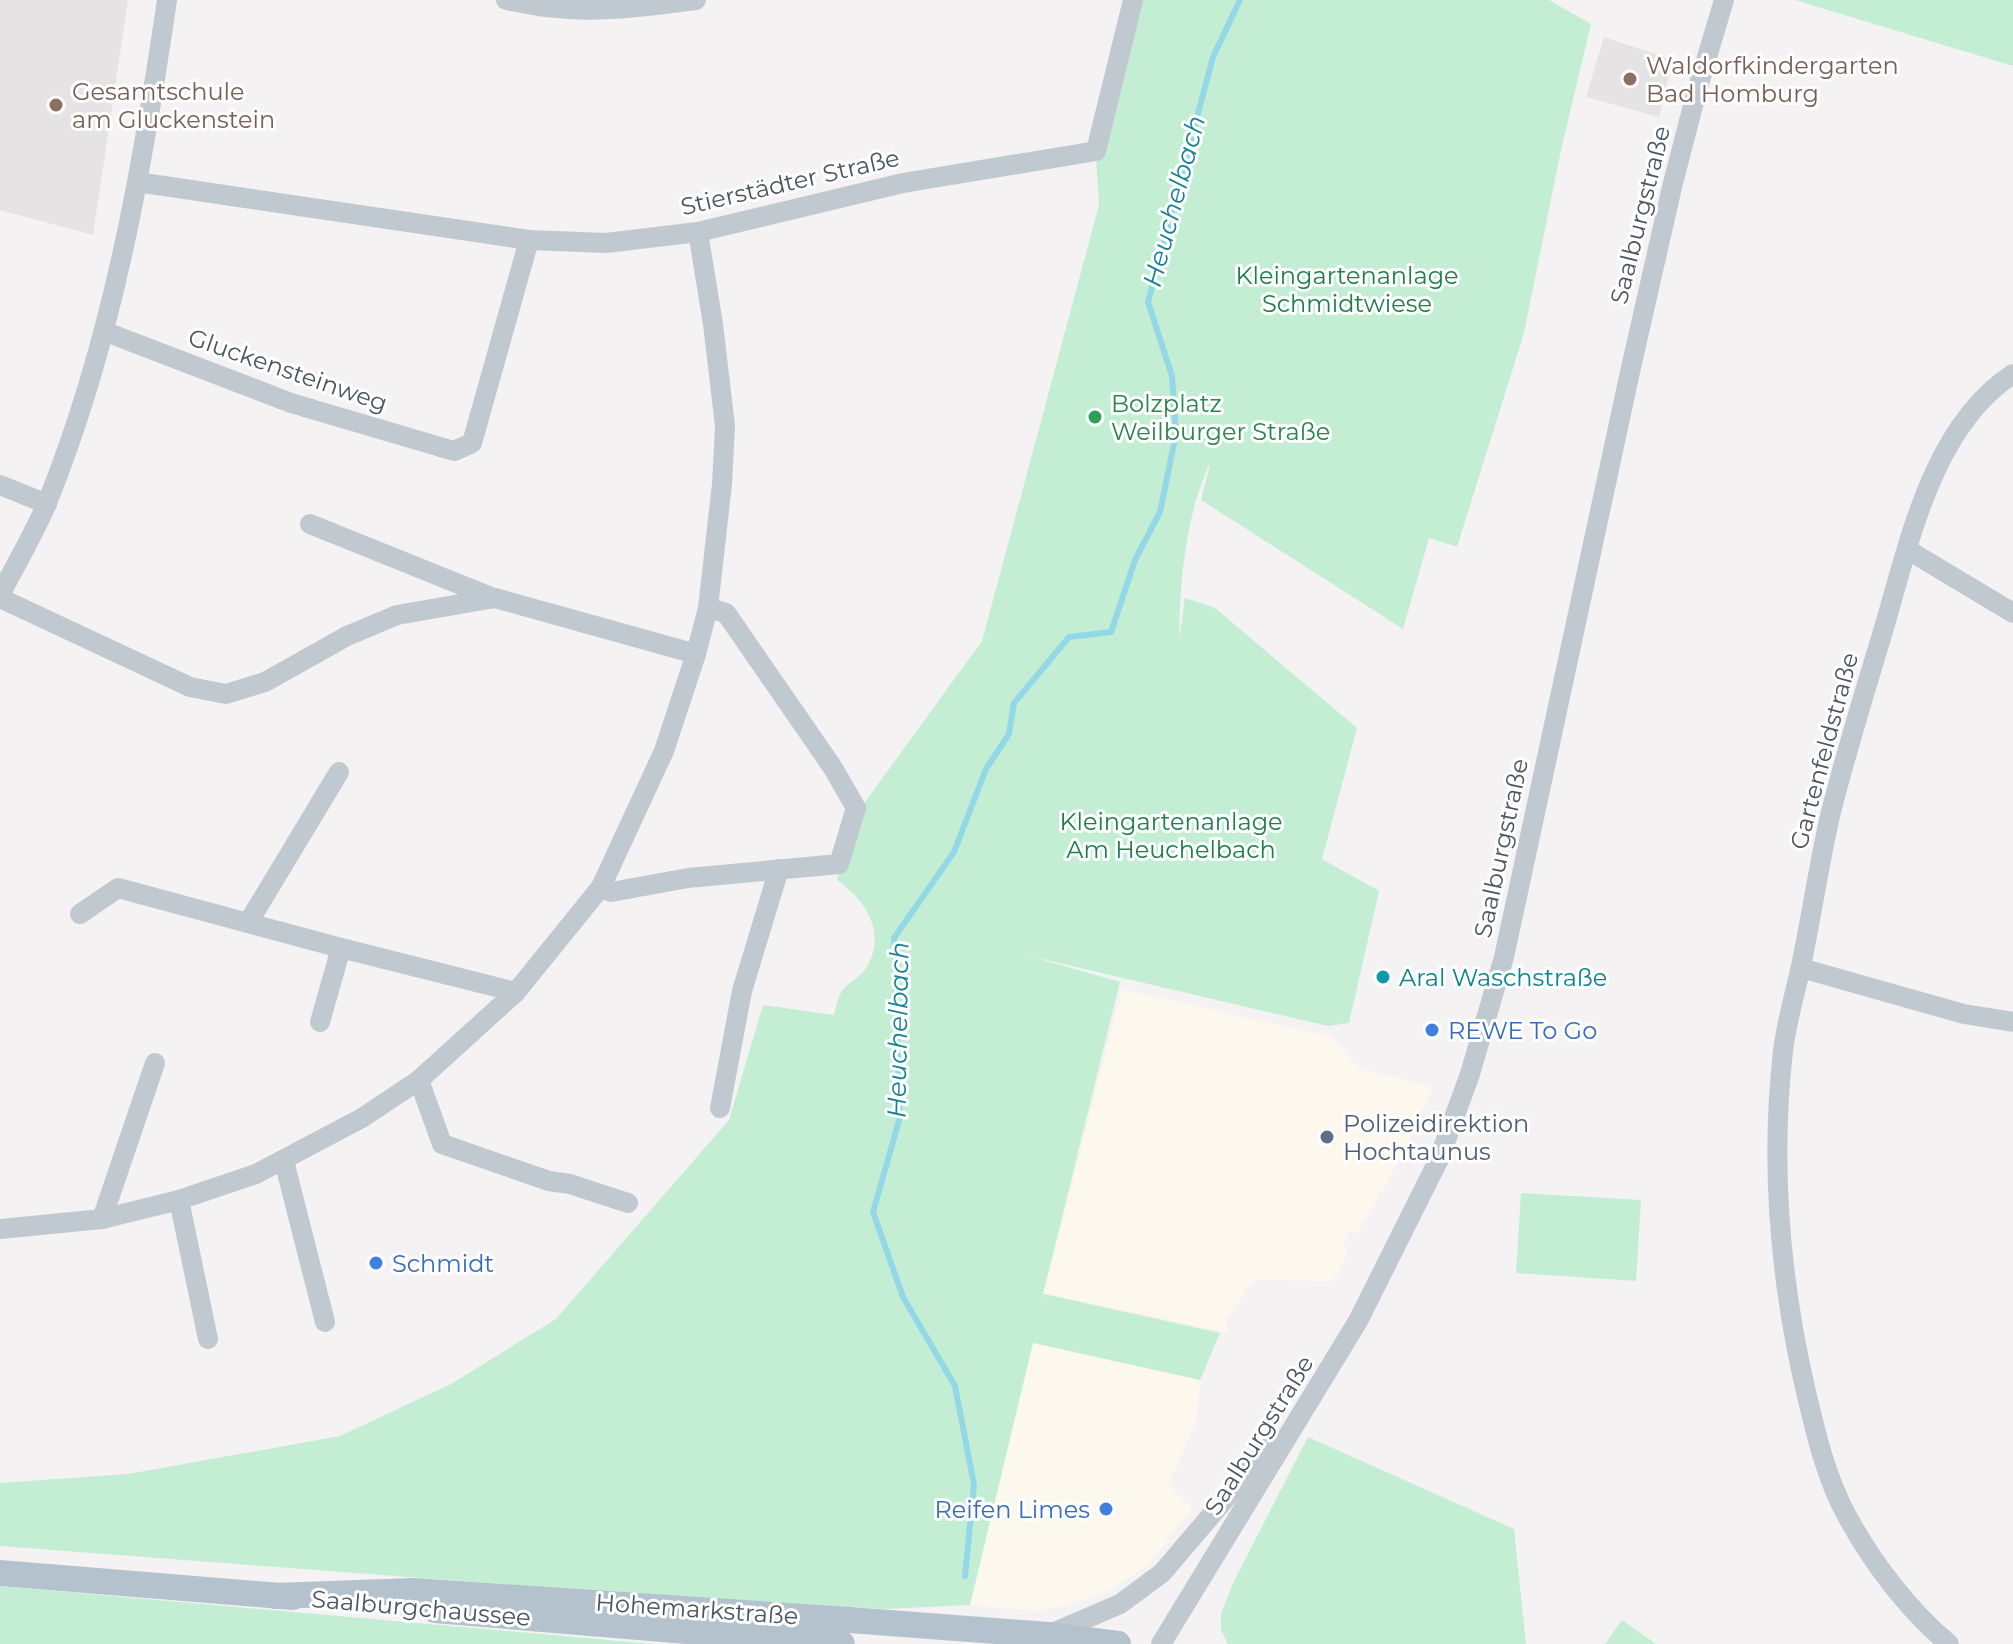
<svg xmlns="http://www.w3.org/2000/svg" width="2013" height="1644" font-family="Montserrat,sans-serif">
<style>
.commercial{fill:#fcf8ee}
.education{fill:#e5e3e4}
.green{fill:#c4eed3}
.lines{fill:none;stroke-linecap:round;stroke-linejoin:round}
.stream{stroke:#94d8e8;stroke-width:6}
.minor{stroke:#c1c9d0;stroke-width:20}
.major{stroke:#b4c2ce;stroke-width:26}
.education-dot{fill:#8d6e63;stroke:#fff;stroke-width:3}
.leisure-dot{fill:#2e9e5b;stroke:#fff;stroke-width:3}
.culture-dot{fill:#0f9aa8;stroke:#fff;stroke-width:3}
.shop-dot{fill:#3f7fe0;stroke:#fff;stroke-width:3}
.service-dot{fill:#5c6f8a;stroke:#fff;stroke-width:3}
.labels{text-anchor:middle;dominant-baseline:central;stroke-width:6;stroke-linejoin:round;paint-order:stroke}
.education-label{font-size:24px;fill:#785e54;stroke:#fff;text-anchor:start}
.street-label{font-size:24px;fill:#4a555f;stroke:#fff}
.park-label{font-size:24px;fill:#1d7e4b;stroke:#fff}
.leisure-label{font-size:24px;fill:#27864d;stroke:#fff;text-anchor:start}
.culture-label{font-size:24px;fill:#0d838f;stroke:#fff;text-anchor:start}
.shop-label{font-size:24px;fill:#366cbe;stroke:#fff;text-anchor:start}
.service-label{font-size:24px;fill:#4e5e75;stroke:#fff;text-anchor:start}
.water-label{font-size:26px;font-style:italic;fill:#158098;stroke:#fff}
</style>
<rect width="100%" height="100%" fill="#f4f2f2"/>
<g class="commercial">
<polygon points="1122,989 1331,1037 1360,1069 1433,1087 1402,1155 1366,1219 1356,1234 1349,1232 1343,1245 1348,1251 1338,1275 1328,1282 1259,1279 1248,1287 1226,1321 1229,1333 1044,1293"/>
<polygon points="1033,1342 1200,1380 1196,1423 1168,1484 1192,1508 1148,1565 1108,1591 1065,1606 1032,1611 970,1605"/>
</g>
<g class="education">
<polygon points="0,0 128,0 93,235 0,210"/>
<polygon points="1604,37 1673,60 1659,117 1586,97"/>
</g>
<g class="green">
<path d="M1133 0H1549L1591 24 1561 150 1524 333 1457 547 1429 538 1403 629 1201 500 1211 461C1185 515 1180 581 1179 640L1185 598 1215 608 1357 728 1322 859 1379 891 1349 1023 1328 1026 1029 956 1120 982 1042 1298 1044 1294 1220 1333 1200 1380 1033 1343 970 1605 884 1609 646 1595 0 1546V1483L128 1474 340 1436 451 1384 556 1319 729 1120 763 1005 834 1015C836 1007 838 997 842 991 847 983 859 978 865 970 888 935 867 901 837 880L860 809 982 641 1099 205 1096 158Z"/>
<polygon points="1795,0 2013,0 2013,66"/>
<polygon points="1521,1193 1641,1200 1636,1281 1516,1273"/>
<polygon points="1308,1437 1514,1529 1526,1644 1228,1644 1221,1630 1221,1614 1233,1583"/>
<polygon points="0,1586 653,1644 0,1644"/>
<polygon points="1622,1620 1656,1644 1605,1644"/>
</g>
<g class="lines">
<polyline class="stream" points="965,1576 974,1485 955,1386 903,1297 873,1212 900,1117 894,938 954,852 986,769 1009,734 1014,703 1069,637 1111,632 1135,560 1160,512 1176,434 1172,376 1148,302 1213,57 1240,0"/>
<g class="minor">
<path d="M506 0C523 3 540 7 557 8 602 13 651 6 696 0"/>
<polyline points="137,182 529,240 606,243 698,232 903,183 1096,151 1133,0"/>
<polyline points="106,332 291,403 454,451 472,443 529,240"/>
<polyline points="0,485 47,504"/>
<polyline points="310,524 491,597"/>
<polyline points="1908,550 2013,613"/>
<path d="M0 595C16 564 34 534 47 503 112 342 142 171 167 0"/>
<polyline points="0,598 190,687 226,694 265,682 347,636 397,615 495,598 696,654"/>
<polyline points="601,887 611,892 688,878 839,864 856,808 833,768 726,613 708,608"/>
<polyline points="80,914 118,888 341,948 516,992"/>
<polyline points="248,923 339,772"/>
<polyline points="1801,968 1964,1014 2013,1022"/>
<polyline points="320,1022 341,948"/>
<polyline points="419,1080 442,1144 549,1181 570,1184 628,1203"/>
<polyline points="720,1108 742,991 779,869"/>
<polyline points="284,1161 325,1322"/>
<polyline points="179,1200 208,1339"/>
<polyline points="102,1219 155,1063"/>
<polyline points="0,1229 102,1219 179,1200 256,1174 362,1118 419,1080 516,992 601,887 664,751 696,654 708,608 722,484 725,426 713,324 698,232"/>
<polyline points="1048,1635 1120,1604 1162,1573 1272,1444"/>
<polyline points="1161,1644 1358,1321 1439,1159 1470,1074 1504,957 1630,372 1672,187 1696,94 1724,0"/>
<path d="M1949 1644C1908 1610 1872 1562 1847 1516 1826 1478 1816 1434 1806 1392 1780 1280 1770 1166 1783 1051 1787 1017 1798 985 1804 951 1813 906 1820 860 1830 816 1845 756 1863 697 1881 638 1908 549 1930 428 2013 374"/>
</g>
<g class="major">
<polyline points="0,1573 293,1597"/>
<polyline points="275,1596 413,1591 850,1620 1048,1635 1118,1644"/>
<polyline points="435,1610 842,1644"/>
</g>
</g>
<g class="education-dot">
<circle cx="1630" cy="79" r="8"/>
<circle cx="56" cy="105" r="8"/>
</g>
<circle class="leisure-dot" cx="1095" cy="417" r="8"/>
<circle class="culture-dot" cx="1383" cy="977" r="8"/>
<g class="shop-dot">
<circle cx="1432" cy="1030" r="8"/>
<circle cx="376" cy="1263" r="8"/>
<circle cx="1106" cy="1509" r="8"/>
</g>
<circle class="service-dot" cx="1327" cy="1137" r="8"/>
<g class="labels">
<g class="education-label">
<text x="1646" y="65">Waldorfkindergarten<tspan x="1646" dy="28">Bad Homburg</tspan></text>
<text x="72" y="91">Gesamtschule<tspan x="72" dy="28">am Gluckenstein</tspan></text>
</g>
<g class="street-label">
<text transform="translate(790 182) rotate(-13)">Stierstädter Straße</text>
<text transform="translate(1640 215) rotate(-76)">Saalburgstraße</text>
<text transform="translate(288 370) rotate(19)">Gluckensteinweg</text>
<text transform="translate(1824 751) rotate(-75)">Gartenfeldstraße</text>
<text transform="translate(1501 848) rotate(-78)">Saalburgstraße</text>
<text transform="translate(1259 1435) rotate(-58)">Saalburgstraße</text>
<text transform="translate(421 1608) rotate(5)">Saalburgchaussee</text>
<text transform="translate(697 1609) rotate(4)">Hohemarkstraße</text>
</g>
<g class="park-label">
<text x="1347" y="275">Kleingartenanlage<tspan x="1347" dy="28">Schmidtwiese</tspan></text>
<text x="1171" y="821">Kleingartenanlage<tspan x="1171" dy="28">Am Heuchelbach</tspan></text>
</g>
<g class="leisure-label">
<text x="1111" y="403">Bolzplatz<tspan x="1111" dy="28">Weilburger Straße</tspan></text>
</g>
<g class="culture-label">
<text x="1399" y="977">Aral Waschstraße</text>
</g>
<g class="shop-label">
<text x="1448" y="1030">REWE To Go</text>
<text x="392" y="1263">Schmidt</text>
<text x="1090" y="1509" text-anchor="end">Reifen Limes</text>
</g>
<g class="service-label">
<text x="1343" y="1123">Polizeidirektion<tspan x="1343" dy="28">Hochtaunus</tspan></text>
</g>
<g class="water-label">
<text transform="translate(1174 201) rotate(-75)">Heuchelbach</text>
<text transform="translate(898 1030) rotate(-89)">Heuchelbach</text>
</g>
</g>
</svg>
